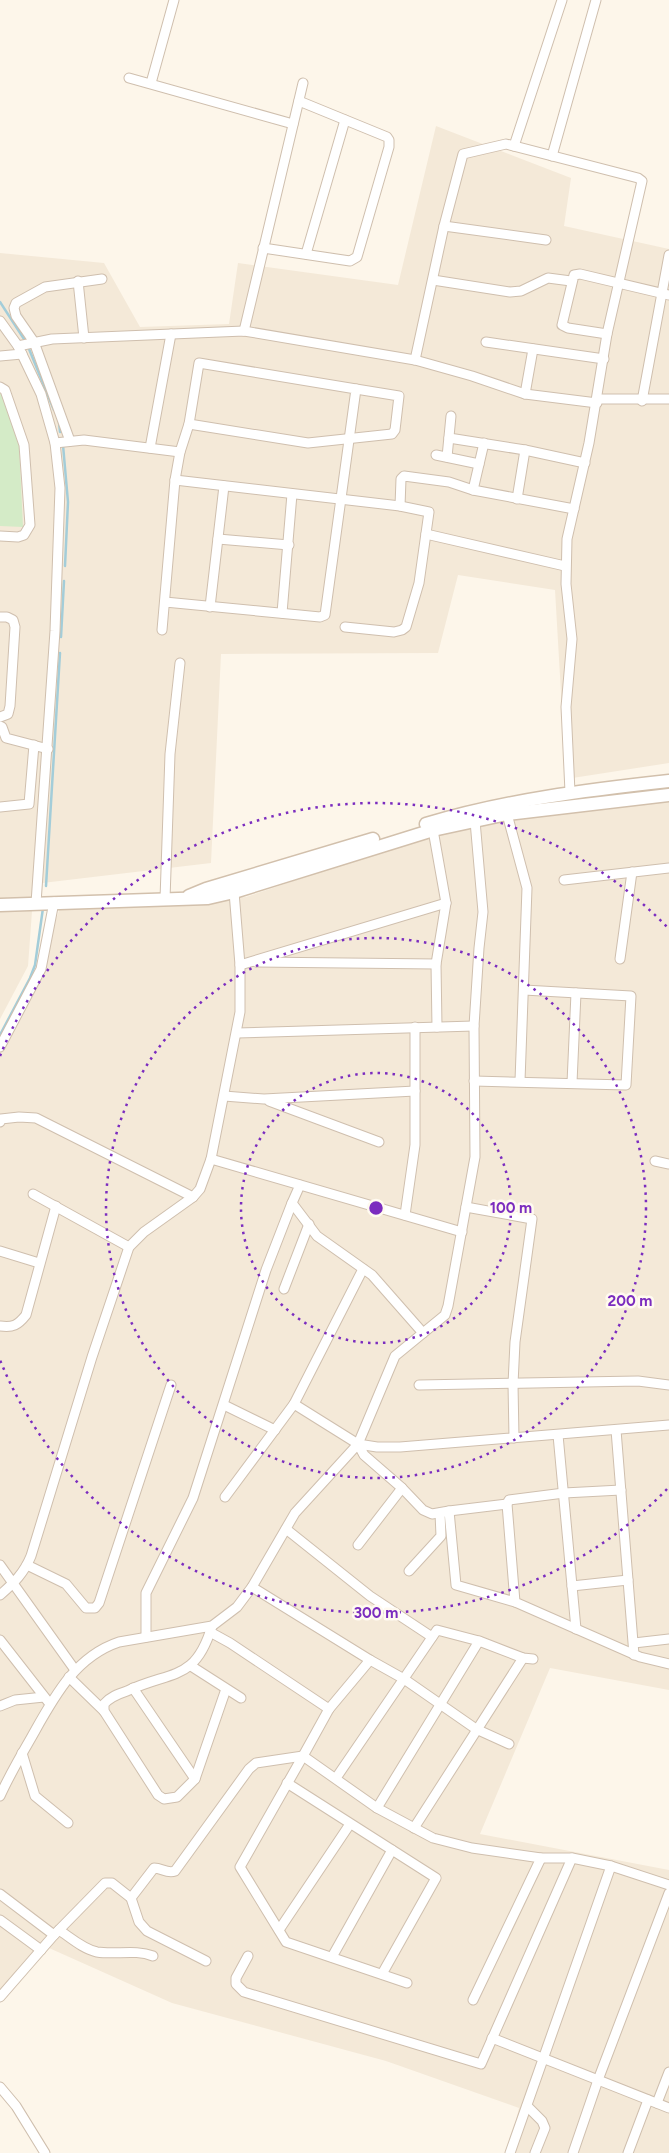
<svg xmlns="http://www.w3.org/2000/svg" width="669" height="2153" font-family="Figtree,sans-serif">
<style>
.residential{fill:#f4e9d8}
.green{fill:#d4ebc7}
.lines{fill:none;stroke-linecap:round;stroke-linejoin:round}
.stream{stroke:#a3cdd9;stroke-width:2.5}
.minor-casing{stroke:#cfbfae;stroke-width:11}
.secondary-casing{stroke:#d2c0ac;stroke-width:15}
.minor{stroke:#fff;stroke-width:9}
.secondary{stroke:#fff;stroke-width:12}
.ring{fill:none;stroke:#7b2cbf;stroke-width:2.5;stroke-dasharray:2.5 5}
.centre{fill:#7b2cbf;stroke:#fffaf0;stroke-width:2.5}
.ring-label{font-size:15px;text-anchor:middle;font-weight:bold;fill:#7b2cbf;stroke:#fffaf0;stroke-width:5;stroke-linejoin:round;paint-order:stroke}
</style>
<rect width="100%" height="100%" fill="#fdf6ea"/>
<g class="residential">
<polygon points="436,126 571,178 564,226 669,249 669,763 566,779 555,590 458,575 438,653 221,654 211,863 34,884 28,966 0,1019 0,253 104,263 140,327 229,324 238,263 398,285"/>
<polygon points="669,797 669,1690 550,1668 480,1834 669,1870 669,2153 508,2153 519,2108 386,2061 172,2003 49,1948 0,2000 0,1050 27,999 60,908 246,897 476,820"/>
</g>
<polygon class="green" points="0,394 3,394 19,443 23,527 0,526"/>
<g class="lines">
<g class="stream">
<polyline points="0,302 24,339"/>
<polyline points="29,349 54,410"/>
<polyline points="59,422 60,432"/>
<polyline points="63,445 68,502 65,566"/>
<polyline points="61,637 64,581"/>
<polyline points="46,886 60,653"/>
<polyline points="0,1035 30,978 35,965 43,908"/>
</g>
<defs>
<g id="minor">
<polyline points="129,78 293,124"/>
<polyline points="151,83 174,0"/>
<polyline points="514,146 562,0"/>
<polyline points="552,156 596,0"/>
<polyline points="444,226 546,240"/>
<polyline points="263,248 350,261 357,257 389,147 389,140 387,137 299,101"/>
<polyline points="306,254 345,120"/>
<polyline points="433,280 510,292 521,291 548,278 571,281"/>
<polyline points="78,281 84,338"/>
<polyline points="0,321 18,346 41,394 55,443 60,488 55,631 36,903"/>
<polyline points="244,331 303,83"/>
<polyline points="607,334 568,328 562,325 574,275 580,274 669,295"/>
<polyline points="486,342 604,359"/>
<polyline points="18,346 52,339 244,331 415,360 472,376 525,394 597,403"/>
<polyline points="0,356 22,354"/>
<polyline points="415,360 444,226 463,154 506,144 638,178 642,181 607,334 589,443 567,539 566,584 572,639 566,707 570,792"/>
<polyline points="0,387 5,390 24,445 30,525 24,535 18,537 0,536"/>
<polyline points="525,394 533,349"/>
<polyline points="597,399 669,399"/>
<polyline points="642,401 669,255"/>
<polyline points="189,424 308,443 392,434 395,430 399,396 356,389"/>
<polyline points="449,438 525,450 585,463"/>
<polyline points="70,441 34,342 16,316 14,308 16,303 45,287 102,279"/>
<polyline points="55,443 84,440 180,452"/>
<polyline points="150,448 171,334"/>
<polyline points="436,455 479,464"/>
<polyline points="447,457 451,416"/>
<polyline points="175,480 400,506 429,512 419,583 406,627 402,630 394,632 345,627"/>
<polyline points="473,490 484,443"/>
<polyline points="517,499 525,450"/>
<polyline points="400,506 401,479 404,476 449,482 473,490 574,509"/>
<polyline points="426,534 565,566"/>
<polyline points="218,539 289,545"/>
<polyline points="210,607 224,486"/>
<polyline points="282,613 292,494"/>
<polyline points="0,617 7,617 13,620 15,627 10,706 8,714 0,717"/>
<polyline points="162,630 175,480 180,452 189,424 199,363 356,389 325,615 320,617 165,602"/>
<polyline points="0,726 2,727 6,738 48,749"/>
<polyline points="0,807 29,804 34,745"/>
<polyline points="507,814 527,888 520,1081"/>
<polyline points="433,830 446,903 436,964 437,1027"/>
<polyline points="564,880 669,868"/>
<polyline points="165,899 170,754 180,663"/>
<polyline points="620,959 632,872"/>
<polyline points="256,962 436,964"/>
<polyline points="240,965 446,903"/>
<polyline points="237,1033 474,1026"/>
<polyline points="0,1047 41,969 54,902"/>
<polyline points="474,1081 626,1085 631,996 524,990"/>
<polyline points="572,1083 576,993"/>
<polyline points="224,1096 264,1099 415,1091"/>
<polyline points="269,1101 379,1142"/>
<polyline points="0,1122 1,1119 19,1117 36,1118 193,1197"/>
<polyline points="211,1159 462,1232"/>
<polyline points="655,1161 669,1164"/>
<polyline points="300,1185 292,1203 317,1236 372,1275 423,1333"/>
<polyline points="33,1194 129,1247"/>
<polyline points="466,1207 532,1219 515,1342 513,1384 514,1438"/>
<polyline points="405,1215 415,1145 415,1027"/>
<polyline points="0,1251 39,1263"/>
<polyline points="284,1289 309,1224"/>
<path d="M0 1326C13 1328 18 1325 26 1315L56 1206"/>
<polyline points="419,1385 638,1381 669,1385"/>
<polyline points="294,1404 358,1444 377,1447 400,1447 669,1425"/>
<polyline points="224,1405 275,1430"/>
<polyline points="616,1430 634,1655"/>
<polyline points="558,1435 576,1629"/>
<polyline points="358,1444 364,1455 402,1488 423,1510 432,1514 449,1511 456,1585 515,1602"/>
<polyline points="621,1490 564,1493 509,1500 507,1504 515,1602 640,1657 669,1664"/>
<polyline points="225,1497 294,1404 363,1269"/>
<polyline points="449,1511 507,1504"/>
<polyline points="286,1529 370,1596 432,1637"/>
<polyline points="358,1545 402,1488"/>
<polyline points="0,1565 75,1670"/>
<polyline points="27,1565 66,1584 86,1608 95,1608 99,1603 171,1385"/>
<polyline points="409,1571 441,1536 440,1513"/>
<polyline points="572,1586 628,1580"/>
<polyline points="252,1587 370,1660 404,1679 476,1729 509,1744"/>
<path d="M0 1595C14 1583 24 1573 31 1556L92 1357 129 1247 144 1232 193 1197 200 1189 211 1159 240 1012V965L234 892"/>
<path d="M212 1626C195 1682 172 1670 127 1691 118 1694 110 1697 104 1704V1711L158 1795 164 1799 177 1797 195 1779 226 1689"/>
<polyline points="210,1632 230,1643 329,1709 303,1756 377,1808 433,1838 472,1848 541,1858 572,1858 611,1866 669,1885"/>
<polyline points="146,1637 146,1593 193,1498 266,1270 292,1203"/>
<polyline points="0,1640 50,1704"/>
<polyline points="634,1643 669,1639"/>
<polyline points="191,1666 241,1698"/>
<polyline points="69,1677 104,1711"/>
<polyline points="133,1688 195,1779"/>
<polyline points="0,1706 15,1700 44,1697"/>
<polyline points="329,1709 370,1660"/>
<polyline points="22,1753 35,1796 68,1823"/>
<polyline points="303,1756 240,1867 286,1942 407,1983"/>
<polyline points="336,1778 437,1630 479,1641"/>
<polyline points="287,1783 436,1878 382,1974"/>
<path d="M0 1796C9 1776 20 1757 31 1738 53 1699 74 1657 119 1642L212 1626 237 1607 252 1587 295 1513 358 1444 395 1356 445 1315 448 1306 475 1157 474 1026 479 948 483 912 475 821"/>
<polyline points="377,1808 479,1641 523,1658 533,1659"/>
<polyline points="414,1828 523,1658"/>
<polyline points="0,1894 54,1935"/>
<path d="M131 1898 154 1868C162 1868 167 1874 175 1871L249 1769 256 1763 303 1756"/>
<polyline points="0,1920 41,1950"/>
<path d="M59 1930C71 1938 83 1949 97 1952 116 1955 135 1949 153 1956"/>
<polyline points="279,1930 350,1824"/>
<polyline points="248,1956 236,1978 236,1984 244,1992 481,2064 572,1858"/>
<polyline points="332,1957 392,1850"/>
<polyline points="0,1997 54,1935 105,1883 112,1883 131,1898 139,1922 147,1931 206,1961"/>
<polyline points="473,2000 541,1858"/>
<polyline points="492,2038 669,2108"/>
<polyline points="0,2087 16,2106 45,2153"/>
<polyline points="657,2103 669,2072"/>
<polyline points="527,2106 542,2121 545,2128 535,2153"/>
<polyline points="510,2153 611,1866"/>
<polyline points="573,2153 598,2080 669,1893"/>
<polyline points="628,2153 648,2100"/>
</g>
<g id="secondary">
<path d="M426 824C505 800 587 790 669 781"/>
<polyline points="189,896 206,889 373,839"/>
<polyline points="0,905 208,898 234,892 433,830 507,814 669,795"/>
</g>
</defs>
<use href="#minor" class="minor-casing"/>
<use href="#secondary" class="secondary-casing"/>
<use href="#minor" class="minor"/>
<use href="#secondary" class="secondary"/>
</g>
<g class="ring">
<circle cx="376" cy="1208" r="135"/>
<circle cx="376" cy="1208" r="270"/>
<path d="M667 1489A405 405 0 0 1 0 1360M0 1056A405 405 0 0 1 667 927"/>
</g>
<circle cx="376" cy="1208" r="8" class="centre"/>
<g class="ring-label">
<text x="511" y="1213">100 m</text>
<text x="630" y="1306">200 m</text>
<text x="376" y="1618">300 m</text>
</g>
</svg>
